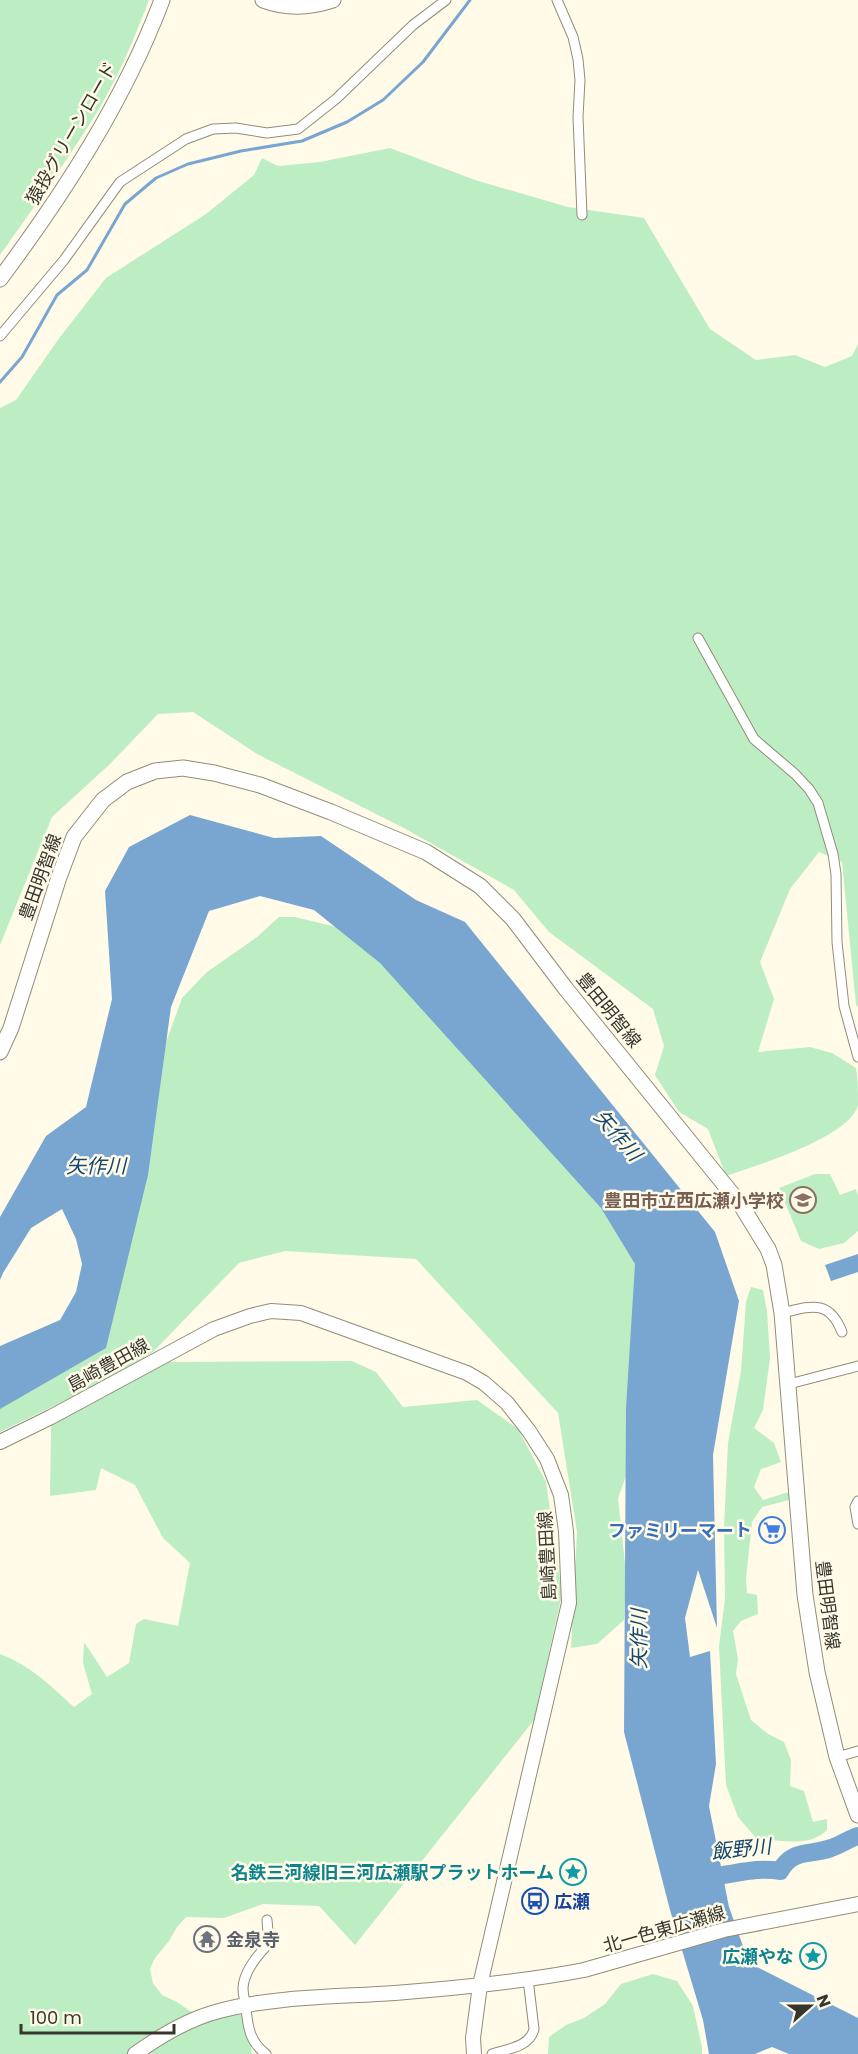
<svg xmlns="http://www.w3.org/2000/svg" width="858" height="2054" font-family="Poppins,'Noto Sans JP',sans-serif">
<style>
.green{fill:#bdeec3}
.water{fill:#79a6d0}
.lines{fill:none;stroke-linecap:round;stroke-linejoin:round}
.stream{stroke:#79a6d0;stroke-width:3}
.river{stroke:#79a6d0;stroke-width:18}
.street-casing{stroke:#918d77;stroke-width:11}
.secondary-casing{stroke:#918d77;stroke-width:16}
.primary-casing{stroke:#918d77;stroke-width:17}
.street{stroke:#fff;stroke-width:9}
.secondary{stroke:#fff;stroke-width:14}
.primary{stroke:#fff;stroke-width:15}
.labels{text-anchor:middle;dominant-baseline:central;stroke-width:5;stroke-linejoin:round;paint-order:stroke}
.street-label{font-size:18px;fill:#37352c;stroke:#fffbe8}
.education-label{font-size:18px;font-weight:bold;fill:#785e54;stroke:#fffbe8;text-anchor:end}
.shop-label{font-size:18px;font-weight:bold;fill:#366cbe;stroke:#fffbe8;text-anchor:end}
.culture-label{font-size:18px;font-weight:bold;fill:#0d838f;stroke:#fffbe8;text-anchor:end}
.transit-label{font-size:18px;font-weight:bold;fill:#164399;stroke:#fffbe8;text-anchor:start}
.worship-label{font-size:18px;font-weight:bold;fill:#5b616d;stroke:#fffbe8;text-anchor:start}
.water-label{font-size:20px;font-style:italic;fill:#14466f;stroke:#fffbe8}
</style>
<rect width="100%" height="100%" fill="#fffbe8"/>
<g class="green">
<path d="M0 0H149C135 37 119 75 99 109 68 159 34 207 0 255Z"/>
<path d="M390 148 475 180 568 207 644 218 710 329 756 360 795 355 825 367 852 356 858 344V1007L856 1005 842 862 819 852 790 889 760 962 774 999 758 1052 810 1047 832 1053 856 1068C858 1079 858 1094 858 1105 851 1137 755 1166 726 1176L708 1129 679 1112 655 1075 664 1046 653 1009 549 932 514 890 402 827 257 754 193 712 158 714 109 765 52 817 0 945V408L16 400 60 337 106 278 206 214 254 175 262 158 278 166 320 162Z"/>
<polygon points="279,917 295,917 353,931 580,1172 652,1275 635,1452 618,1498 626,1573 624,1620 597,1644 571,1648 577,1532 558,1413 416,1259 285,1251 239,1263 153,1352 116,1376 0,1432 0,1399 93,1352 155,1073 182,998 207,972 257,937"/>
<polygon points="815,1174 830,1174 840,1195 856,1189 858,1196 858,1231 844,1243 819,1249 801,1241 779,1188"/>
<path d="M751 1287 763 1290 767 1311 770 1358 763 1410 754 1428 774 1443 781 1462 761 1469 754 1487 763 1500 789 1492V1500L762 1507 752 1522 746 1579 747 1593 757 1595 758 1614 741 1621 733 1631 738 1659 736 1674 751 1720 768 1734 784 1742 791 1760 790 1786 804 1791 813 1822 827 1819V1830C810 1848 777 1840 756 1838L738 1817 726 1785 719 1646 725 1599 724 1527 728 1443 741 1371 746 1302Z"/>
<path d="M352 1361 376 1372 403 1407 477 1400 518 1429 546 1482 562 1594 534 1720 355 1945 319 1906 263 1904 224 1918 186 1917 177 1927 169 1941 155 1958 150 1969 153 1983 162 1995 177 2002 190 2011 212 2017 246 2014 252 2054H0V1654C31 1666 50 1685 74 1707L92 1694 83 1663 84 1642 107 1677 129 1663 136 1624 144 1619 178 1626 190 1563 163 1538 135 1485 101 1468 96 1490 50 1496 51 1426 113 1388 164 1362Z"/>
<polygon points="653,1974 677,1981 693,2006 702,2047 702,2054 548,2054 549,2037 566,2025 584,2018 605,2004 621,1984"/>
</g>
<g class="water">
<polygon points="190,815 274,838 321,836 416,900 465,922 715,1232 739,1301 713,1455 717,1628 698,1570 685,1618 690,1657 710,1651 716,1764 709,1806 729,1907 749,1963 858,2018 858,2054 789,2054 772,2047 755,2054 709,2054 703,2020 670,1910 624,1732 626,1408 635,1264 601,1208 380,963 314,910 260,896 209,911 171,1007 148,1175 106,1348 0,1409 0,1346 60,1320 76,1292 82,1264 76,1239 62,1209 31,1228 3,1273 0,1280 0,1217 46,1136 86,1107 112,999 105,891 129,847"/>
<polygon points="858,1254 858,1272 831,1281 825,1265"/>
</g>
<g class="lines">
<polyline class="stream" points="0,382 22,357 57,295 87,270 125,204 156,178 188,164 241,151 302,141 347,122 383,100 423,62 470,0"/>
<path class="river" d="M700 1877C728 1877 753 1866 780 1871 793 1848 810 1856 831 1848 840 1845 849 1839 858 1836"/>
<defs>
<g id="street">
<polyline points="557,0 573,37 578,59 580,80 578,117 582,215"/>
<polyline points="0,336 64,260 120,182 186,139 213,129 236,128 267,133 298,129 336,99 413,25 446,0"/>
<polyline points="698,638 754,739 795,774 809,789 818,803 833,854 836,874 837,942 844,1006 858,1057"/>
<path d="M782 1313C811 1306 829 1299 842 1332"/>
<polyline points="789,1384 858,1366"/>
<polyline points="858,1501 855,1507 858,1524"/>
<polyline points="837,1757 858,1751"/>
<path d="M266 2054C250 2042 248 2028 246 2009 244 1994 240 1988 247 1973 252 1961 261 1952 269 1943L267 1920"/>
<path d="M492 2054C507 2049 530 2047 534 2029L528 1979"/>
</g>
<g id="secondary">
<polyline points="0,1442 51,1417 214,1329 250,1316 271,1311 301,1313 467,1373 484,1383 507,1403 529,1431 547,1459 561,1495 566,1531 569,1603 480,1985 473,2038 474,2054"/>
<path d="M135 2054C160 2036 188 2019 219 2011 276 1996 337 1997 395 1993 458 1988 522 1982 584 1970L724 1930 858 1904"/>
</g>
<g id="primary">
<path d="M263 0C287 9 309 8 333 0"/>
<path d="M0 279C64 193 124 101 162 0"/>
<polyline points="0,1052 11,1028 59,877 74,837 103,800 127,782 155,771 183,768 214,773 260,785 331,812 426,852 480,886 513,919 566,989 741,1205 768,1249 774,1265 782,1313 805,1595 817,1672 837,1757 858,1815"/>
</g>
</defs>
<use href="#street" class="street-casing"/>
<use href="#secondary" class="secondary-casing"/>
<use href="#primary" class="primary-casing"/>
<use href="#street" class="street"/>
<use href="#secondary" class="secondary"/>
<use href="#primary" class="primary"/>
</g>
<defs>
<symbol id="school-ring" viewBox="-11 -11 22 22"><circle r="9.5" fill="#fffbe8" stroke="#8d6e63" stroke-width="1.5"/><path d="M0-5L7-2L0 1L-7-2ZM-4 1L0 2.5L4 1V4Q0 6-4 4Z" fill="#8d6e63"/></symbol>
<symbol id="supermarket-ring" viewBox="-11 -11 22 22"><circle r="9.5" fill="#fffbe8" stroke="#3f7fe0" stroke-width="1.5"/><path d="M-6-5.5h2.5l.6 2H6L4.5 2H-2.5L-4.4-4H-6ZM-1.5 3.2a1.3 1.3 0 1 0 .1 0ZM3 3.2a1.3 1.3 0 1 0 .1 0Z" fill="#3f7fe0"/></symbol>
<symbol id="sight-ring" viewBox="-11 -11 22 22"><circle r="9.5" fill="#fffbe8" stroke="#0f9aa8" stroke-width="1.5"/><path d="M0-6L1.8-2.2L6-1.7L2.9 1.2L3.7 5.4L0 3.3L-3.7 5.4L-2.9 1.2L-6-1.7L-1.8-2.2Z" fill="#0f9aa8"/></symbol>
<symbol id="bus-ring" viewBox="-11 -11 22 22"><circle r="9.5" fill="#fffbe8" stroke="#1a4fb4" stroke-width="1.5"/><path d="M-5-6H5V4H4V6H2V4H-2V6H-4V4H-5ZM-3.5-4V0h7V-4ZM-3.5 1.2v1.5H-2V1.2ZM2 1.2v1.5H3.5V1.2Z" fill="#1a4fb4"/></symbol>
<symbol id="temple-ring" viewBox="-11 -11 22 22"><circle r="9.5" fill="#fffbe8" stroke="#6b7280" stroke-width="1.5"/><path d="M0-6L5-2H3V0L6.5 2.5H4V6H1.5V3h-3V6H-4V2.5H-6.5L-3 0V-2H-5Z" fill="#6b7280"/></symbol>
</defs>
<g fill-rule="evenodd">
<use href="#school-ring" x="788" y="1185" width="30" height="30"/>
<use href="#supermarket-ring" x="757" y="1515" width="30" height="30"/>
<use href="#sight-ring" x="558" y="1857" width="30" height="30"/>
<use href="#bus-ring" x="520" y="1886" width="30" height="30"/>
<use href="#temple-ring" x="192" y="1924" width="30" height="30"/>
<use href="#sight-ring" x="798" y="1941" width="30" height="30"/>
</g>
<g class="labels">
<g class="street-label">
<text transform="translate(71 133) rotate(-60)">猿投グリーンロード</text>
<text transform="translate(40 877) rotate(-70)">豊田明智線</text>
<text transform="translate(609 1010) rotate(51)">豊田明智線</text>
<text transform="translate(108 1365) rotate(-29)">島崎豊田線</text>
<text transform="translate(547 1556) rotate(-93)">島崎豊田線</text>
<text transform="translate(828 1605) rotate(83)">豊田明智線</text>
<text transform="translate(664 1929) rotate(-16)">北一色東広瀬線</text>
</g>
<g class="education-label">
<text x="784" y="1200">豊田市立西広瀬小学校</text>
</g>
<g class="shop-label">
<text x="752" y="1530">ファミリーマート</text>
</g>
<g class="culture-label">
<text x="554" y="1872">名鉄三河線旧三河広瀬駅プラットホーム</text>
<text x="794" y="1956">広瀬やな</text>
</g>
<g class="transit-label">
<text x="554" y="1901">広瀬</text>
</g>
<g class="worship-label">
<text x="226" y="1939">金泉寺</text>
</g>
<g class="water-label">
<text transform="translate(618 1135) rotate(49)">矢作川</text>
<text x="96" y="1166">矢作川</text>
<text transform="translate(639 1639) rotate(-90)">矢作川</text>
<text transform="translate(741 1849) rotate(-6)">飯野川</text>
</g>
</g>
<g transform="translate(810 2006) rotate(69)" stroke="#fffbe8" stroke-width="4.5" paint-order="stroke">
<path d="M0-4.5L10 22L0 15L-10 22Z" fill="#37352c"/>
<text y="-9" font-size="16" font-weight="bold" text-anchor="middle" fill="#37352c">N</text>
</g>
<path d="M21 2024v9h153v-9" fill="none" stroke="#37352c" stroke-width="3"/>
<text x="30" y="2024" font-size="18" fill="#37352c" stroke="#fffbe8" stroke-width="4.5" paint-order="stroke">100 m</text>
</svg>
